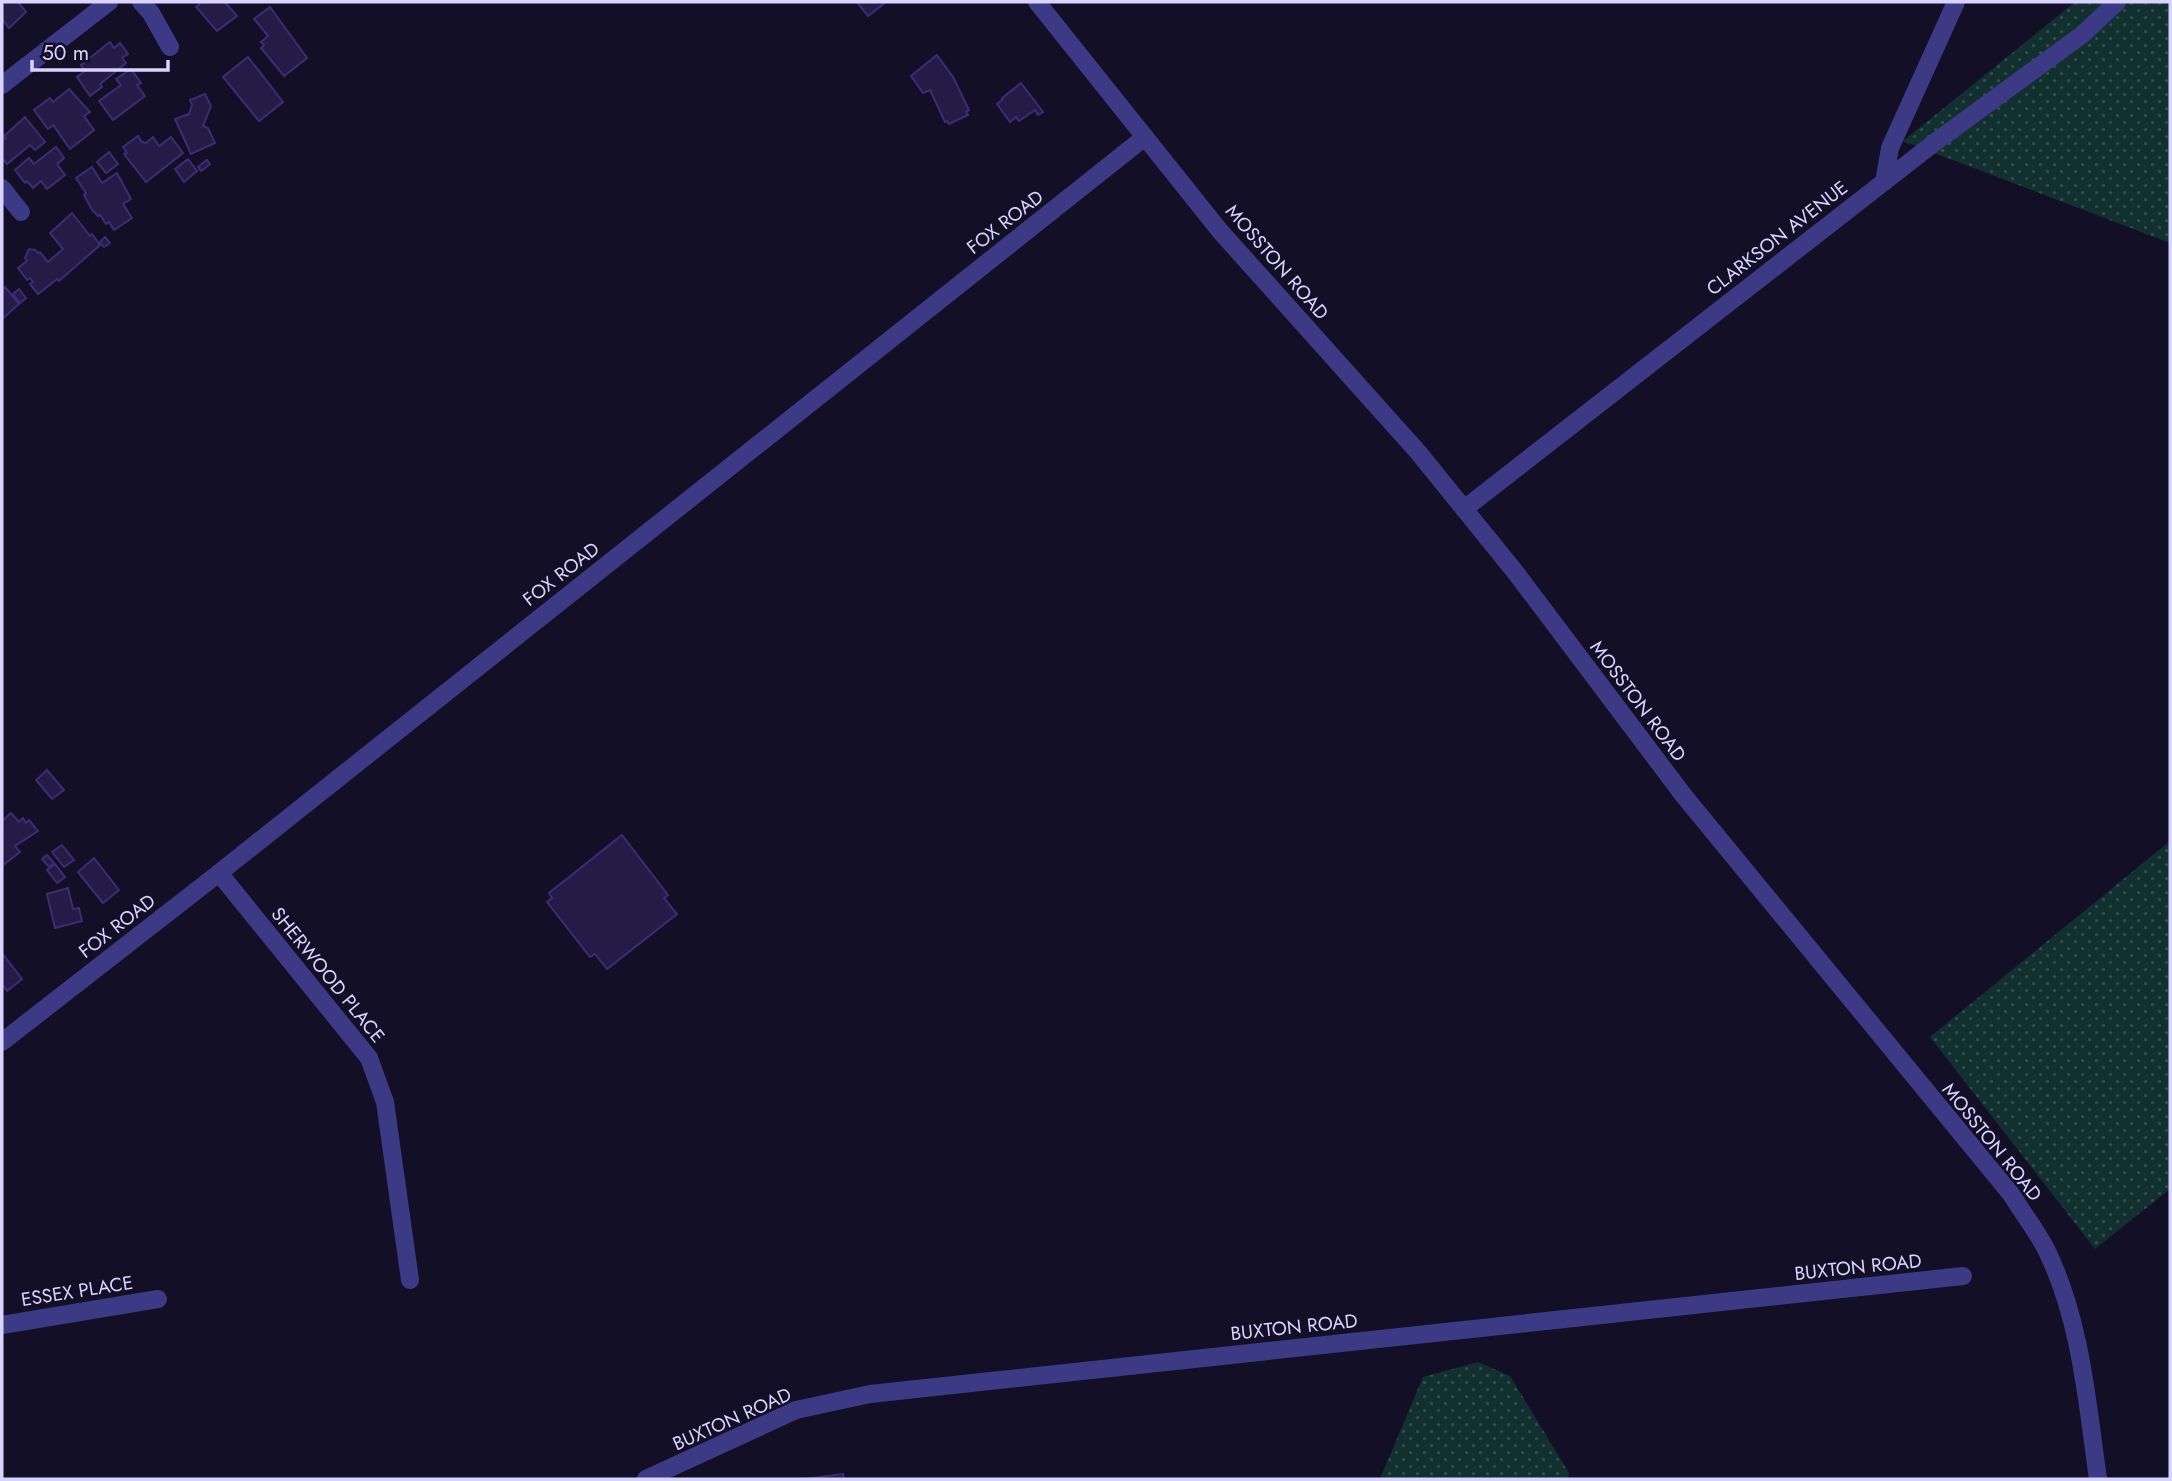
<svg xmlns="http://www.w3.org/2000/svg" width="2172" height="1481" font-family="Jost,sans-serif">
<style>
.grass{fill:url(#grass-dots)}
.building{fill:#241b47;stroke:#3b2d73;stroke-width:2}
.lines{fill:none;stroke-linecap:round;stroke-linejoin:round}
.minor{stroke:#3d3a85;stroke-width:18}
.labels{text-anchor:middle;dominant-baseline:central;stroke-width:5;stroke-linejoin:round;paint-order:stroke}
.street-label{font-size:19px;fill:#d9d4ff;stroke:#130f26}
</style>
<defs>
<pattern id="grass-dots" width="8" height="8" patternUnits="userSpaceOnUse" patternTransform="scale(1.75)"><rect width="8" height="8" fill="#12302f"/><path d="M2 2h.1M6 6h.1" fill="none" stroke="#344d4e" stroke-width="1.8" stroke-linecap="round"/></pattern>
</defs>
<rect width="100%" height="100%" fill="#130f26"/>
<g class="grass">
<polygon points="2075,2 2170,2 2170,243 1903,141"/>
<polygon points="2170,841 2170,1189 2095,1249 1930,1037"/>
<polygon points="1478,1362 1510,1376 1569,1473 1568,1479 1380,1479 1423,1377"/>
</g>
<g class="building">
<polygon points="2,2 20,2 19,3 26,12 9,28 2,19"/>
<polygon points="198,2 225,2 237,16 217,31 196,7 200,4"/>
<polygon points="857,2 886,2 868,16"/>
<polygon points="270,7 307,58 284,76 261,48 264,45 261,42 268,36 254,19"/>
<polygon points="110,42 114,48 120,43 128,54 122,58 126,63 100,84 102,87 90,96 77,77 85,71 81,65"/>
<polygon points="937,55 953,77 969,110 966,112 968,115 949,124 947,121 945,122 930,90 923,93 911,76"/>
<polygon points="248,57 283,102 259,121 223,77"/>
<polygon points="131,69 141,83 137,85 145,96 113,120 99,101 121,85 116,79"/>
<polygon points="1021,83 1043,112 1038,115 1035,110 1019,121 1016,117 1010,122 997,104 1003,99 1002,98"/>
<polygon points="69,89 90,112 84,116 94,130 70,149 53,125 48,129 34,110 50,98 53,102"/>
<polygon points="205,94 211,106 203,126 208,128 215,143 191,154 175,119 189,114 192,105 190,100"/>
<polygon points="25,117 45,142 35,150 30,145 7,164 2,158 2,141 6,138 4,136"/>
<polygon points="138,136 142,142 146,143 153,137 159,146 171,137 183,153 146,182 124,154 127,153 123,147"/>
<polygon points="56,147 64,158 57,164 65,175 47,189 41,181 33,188 27,181 25,183 15,170 29,158 34,164"/>
<polygon points="109,152 118,164 106,173 97,162"/>
<polygon points="188,159 197,171 184,182 175,169"/>
<polygon points="207,160 210,164 201,171 198,167"/>
<polygon points="92,167 102,183 117,173 131,199 123,204 132,218 114,230 109,222 106,224 100,215 98,216 92,210 84,195 86,193 76,178"/>
<polygon points="72,213 90,236 92,234 100,245 59,281 57,279 38,294 30,284 33,282 30,278 27,280 18,268 27,261 25,258 29,249 35,250 38,253 40,252 48,262 63,249 50,233"/>
<polygon points="105,237 110,243 104,247 100,242"/>
<polygon points="5,287 19,304 2,319 2,290"/>
<polygon points="19,289 26,298 20,303 13,294"/>
<polygon points="47,770 64,790 52,799 36,780"/>
<polygon points="11,813 19,822 23,818 26,823 29,820 38,831 15,846 20,852 2,866 2,821"/>
<polygon points="622,835 668,895 664,898 677,914 607,969 595,954 590,957 547,902 552,898 549,893"/>
<polygon points="62,845 74,860 64,867 52,852"/>
<polygon points="47,855 54,863 49,867 42,859"/>
<polygon points="94,858 119,890 103,903 78,872"/>
<polygon points="55,864 65,877 57,883 47,870"/>
<polygon points="68,888 73,909 79,908 82,921 55,928 47,894"/>
<polygon points="2,953 22,979 7,991 2,984"/>
<polygon points="843,1474 844,1479 804,1479"/>
</g>
<g class="lines">
<g class="minor">
<polyline points="141,2 151,13 170,47"/>
<path d="M1037 2 1220 231 1418 452 1516 573 1684 796 2011 1194C2022 1212 2036 1230 2046 1249 2081 1320 2087 1402 2098 1479"/>
<polyline points="2,85 109,2"/>
<polyline points="1884,182 1890,148 1956,2"/>
<polyline points="2,188 21,212"/>
<polyline points="1464,509 1934,143 2083,34 2117,2"/>
<polyline points="219,873 369,1058 385,1102 410,1280"/>
<polyline points="2,1042 219,873 1145,137"/>
<polyline points="2,1325 158,1299"/>
<polyline points="646,1479 796,1410 870,1394 1963,1276"/>
</g>
</g>
<g class="labels">
<g class="street-label">
<text transform="translate(1005 222) rotate(-38)">FOX ROAD</text>
<text transform="translate(1777 238) rotate(-38)">CLARKSON AVENUE</text>
<text transform="translate(1277 262) rotate(49)">MOSSTON ROAD</text>
<text transform="translate(561 574) rotate(-38)">FOX ROAD</text>
<text transform="translate(1638 701) rotate(53)">MOSSTON ROAD</text>
<text transform="translate(117 926) rotate(-38)">FOX ROAD</text>
<text transform="translate(328 975) rotate(51)">SHERWOOD PLACE</text>
<text transform="translate(1992 1142) rotate(51)">MOSSTON ROAD</text>
<text transform="translate(1858 1267) rotate(-6)">BUXTON ROAD</text>
<text transform="translate(77 1291) rotate(-9)">ESSEX PLACE</text>
<text transform="translate(1294 1327) rotate(-6)">BUXTON ROAD</text>
<text transform="translate(732 1419) rotate(-24)">BUXTON ROAD</text>
</g>
</g>
<rect width="2172" height="1481" fill="none" stroke="#d9d4ff" stroke-width="7"/>
<path d="M32 60v10h136v-10" fill="none" stroke="#d9d4ff" stroke-width="3.5"/>
<text x="42" y="60" font-size="21" fill="#d9d4ff" stroke="#130f26" stroke-width="5" paint-order="stroke">50 m</text>
</svg>
